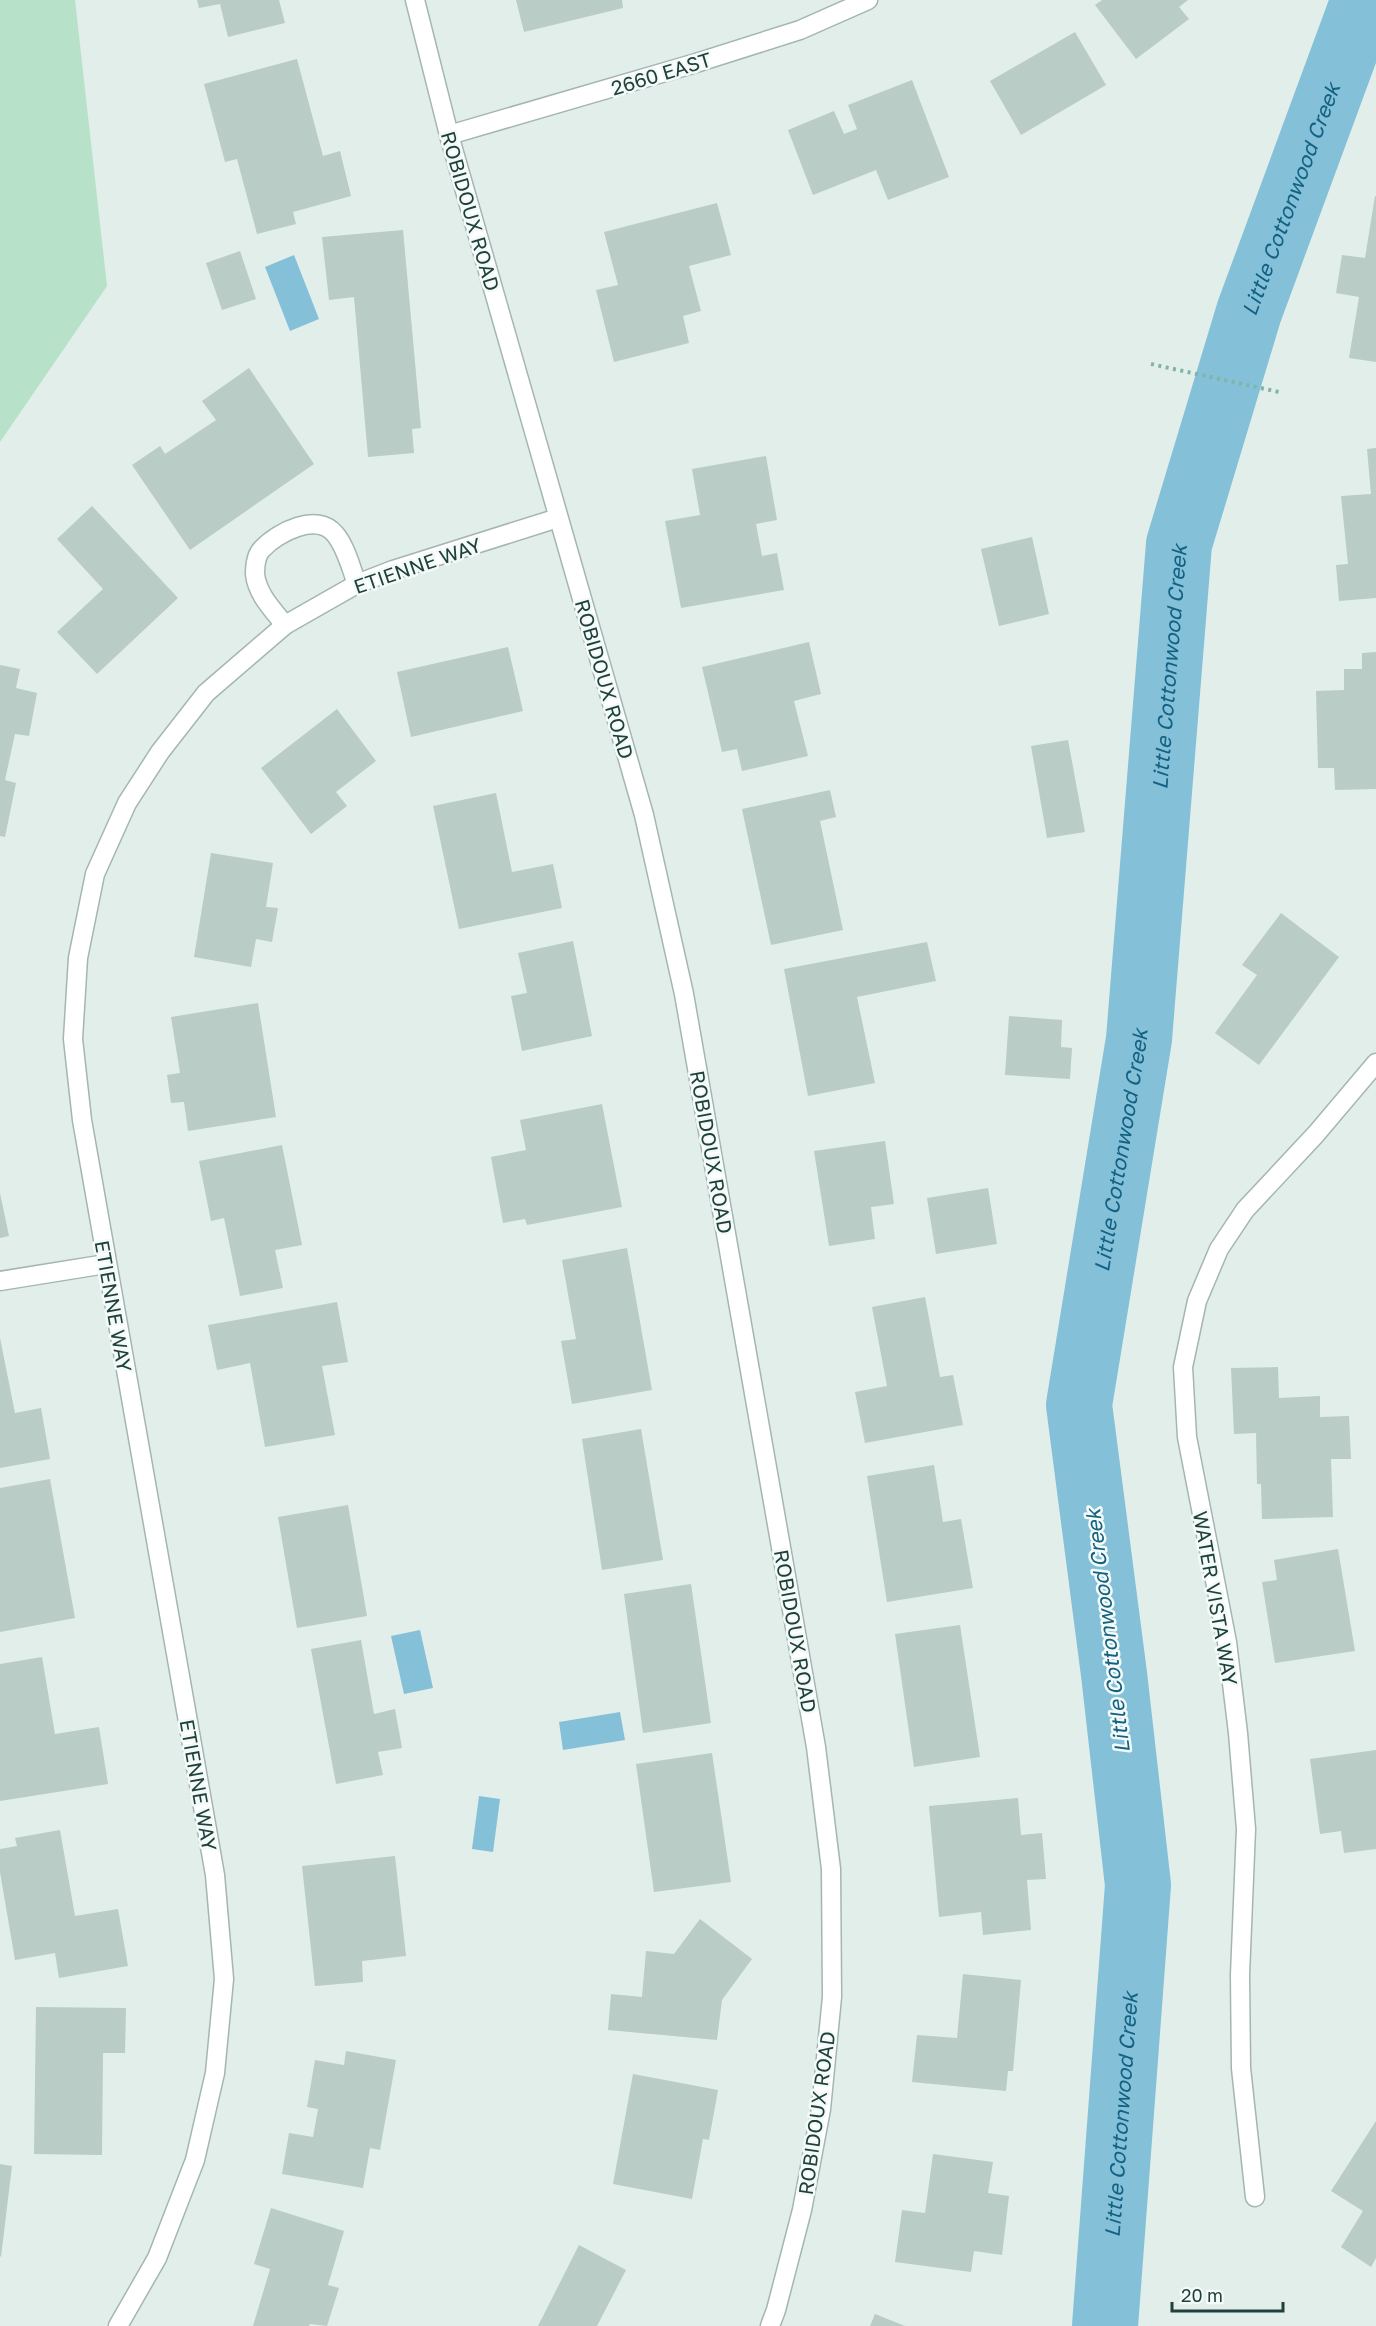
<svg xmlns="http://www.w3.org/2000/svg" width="1376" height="2326" font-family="'Golos Text',sans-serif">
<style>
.green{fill:#b8e1c9}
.water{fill:#84c0d8}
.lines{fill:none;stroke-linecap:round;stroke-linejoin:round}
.river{stroke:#84c0d8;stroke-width:66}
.building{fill:#b9ccc6}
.service-casing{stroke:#a4b6b2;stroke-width:21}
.minor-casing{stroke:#a4b6b2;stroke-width:21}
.path{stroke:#7fb4ab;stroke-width:4;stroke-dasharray:3 4.5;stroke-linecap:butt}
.service{stroke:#fff;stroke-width:18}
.minor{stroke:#fff;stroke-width:18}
.labels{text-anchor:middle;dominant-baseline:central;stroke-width:5;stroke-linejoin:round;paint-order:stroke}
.street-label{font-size:20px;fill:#20403c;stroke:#f3faf7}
.water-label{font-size:21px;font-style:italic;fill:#136183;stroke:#f3faf7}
</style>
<rect width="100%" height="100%" fill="#e2eeea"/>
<polygon class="green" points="0,0 75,0 107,286 0,442"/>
<g class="water">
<polygon points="294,255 319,319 290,331 265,267"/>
<polygon points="420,1630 433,1688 404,1694 391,1636"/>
<polygon points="620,1712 625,1740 563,1750 559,1722"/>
<polygon points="479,1796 500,1799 493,1852 472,1849"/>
</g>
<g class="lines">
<path class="river" id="s1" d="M1105 2326 1138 1885 1114 1674 1079 1405 1139 1039 1179 544 1249 312 1364 0"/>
</g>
<g class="building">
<polygon points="197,0 279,0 285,23 228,37 220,4 199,8"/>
<polygon points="516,0 622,0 623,8 524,32"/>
<polygon points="1102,0 1188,0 1179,7 1189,19 1136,59 1095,5"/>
<polygon points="1075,32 1106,85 1021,135 990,81"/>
<polygon points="297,59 323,156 340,151 351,196 293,212 296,224 257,234 237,159 225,162 204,84"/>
<polygon points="912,80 949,177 888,200 876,170 813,195 788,130 834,111 844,134 857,129 848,105"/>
<polygon points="1375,196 1376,196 1376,362 1349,358 1359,297 1336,293 1342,255 1365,258"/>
<polygon points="717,203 731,255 689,266 701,311 683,316 689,343 614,362 596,290 618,285 604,232"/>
<polygon points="403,230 421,428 412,429 414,453 368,457 354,297 329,300 322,237"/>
<polygon points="240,251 256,299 222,310 206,263"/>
<polygon points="249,368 314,464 190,550 132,465 160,446 165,454 216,420 202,401"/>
<polygon points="1376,448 1376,598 1339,601 1336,565 1348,564 1341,496 1371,494 1367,449"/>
<polygon points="766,456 777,520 756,524 762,556 777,553 784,590 681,608 665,521 700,515 692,469"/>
<polygon points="92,506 178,598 97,674 57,632 103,589 57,539"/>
<polygon points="1032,537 1049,614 999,626 981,549"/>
<polygon points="809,642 821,694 794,701 808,756 742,771 737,749 722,752 702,667"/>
<polygon points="508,647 523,711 411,737 397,672"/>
<polygon points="1376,652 1376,789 1335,790 1334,768 1318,768 1316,691 1344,690 1344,669 1362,669 1362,653"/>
<polygon points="0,665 20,669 16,688 37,693 29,736 15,734 5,780 16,783 5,837 0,836"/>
<polygon points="337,709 376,761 336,792 347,806 311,834 261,768"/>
<polygon points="1068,740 1085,832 1047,838 1031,746"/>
<polygon points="830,790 836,817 820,821 843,930 771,945 742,809"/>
<polygon points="496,793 512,872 553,864 562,908 459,929 433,806"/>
<polygon points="211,853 273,863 266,907 278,908 272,942 256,939 251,967 194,957"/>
<polygon points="1281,913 1339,957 1259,1065 1215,1033 1257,975 1242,965"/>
<polygon points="573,941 592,1036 522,1051 511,996 527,993 518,953"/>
<polygon points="927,942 936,981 857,997 875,1083 808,1096 784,969"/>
<polygon points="258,1003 276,1117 188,1131 184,1102 171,1103 167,1075 180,1073 171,1017"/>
<polygon points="1009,1016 1062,1020 1061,1047 1072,1048 1070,1079 1005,1075"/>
<polygon points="602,1104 622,1207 527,1225 525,1219 503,1223 491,1157 526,1150 520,1120"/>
<polygon points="885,1141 894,1204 871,1207 875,1239 829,1246 814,1151"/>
<polygon points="282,1145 302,1245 275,1250 283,1288 240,1296 224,1218 211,1221 199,1161"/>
<polygon points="988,1188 997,1244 936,1254 927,1198"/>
<polygon points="0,1193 9,1236 0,1238"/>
<polygon points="627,1248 652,1390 572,1404 561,1341 576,1339 562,1260"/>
<polygon points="925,1297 940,1377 953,1375 963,1425 865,1443 855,1392 887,1386 872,1307"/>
<polygon points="337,1302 348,1362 322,1366 335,1435 265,1447 250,1363 217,1370 208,1325"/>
<polygon points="0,1338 15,1413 41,1408 50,1459 0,1468"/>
<polygon points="1278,1367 1279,1398 1320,1396 1320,1417 1349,1416 1351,1459 1331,1459 1333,1517 1262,1519 1261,1484 1257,1484 1256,1433 1234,1434 1231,1368"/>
<polygon points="641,1429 663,1560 602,1570 582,1439"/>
<polygon points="934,1465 943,1522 961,1519 973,1588 887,1602 867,1476"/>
<polygon points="50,1479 75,1618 0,1632 0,1488"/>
<polygon points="348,1505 367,1616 297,1628 278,1517"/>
<polygon points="1338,1549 1355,1651 1275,1663 1262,1582 1277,1580 1274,1560"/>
<polygon points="691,1584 711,1723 643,1733 624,1594"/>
<polygon points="960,1625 980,1757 914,1767 895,1634"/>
<polygon points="361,1640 374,1714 395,1709 402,1748 378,1752 383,1775 336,1784 311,1649"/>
<polygon points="42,1657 55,1734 99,1727 108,1784 0,1801 0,1664"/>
<polygon points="1376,1750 1376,1849 1344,1853 1341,1831 1320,1834 1310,1759"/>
<polygon points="712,1753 731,1882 654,1892 636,1764"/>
<polygon points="1018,1798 1021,1835 1042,1833 1046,1879 1027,1880 1031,1930 983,1935 981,1912 939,1917 929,1806"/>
<polygon points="60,1830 75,1916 118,1909 128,1966 59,1978 55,1953 15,1960 0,1872 0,1849 17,1846 15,1838"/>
<polygon points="395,1856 406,1956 362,1961 363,1982 315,1986 302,1866"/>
<polygon points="700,1919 752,1959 722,2000 717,2040 608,2030 611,1994 642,1997 646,1951 674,1954"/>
<polygon points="963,1974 1021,1980 1013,2071 1008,2071 1006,2091 912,2082 917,2035 957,2038"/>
<polygon points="36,2007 126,2008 125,2053 103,2053 102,2155 34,2154"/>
<polygon points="346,2051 396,2060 380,2150 370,2148 363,2188 282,2174 289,2133 313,2137 318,2109 307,2107 315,2060 344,2065"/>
<polygon points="633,2074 718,2090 709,2140 703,2139 692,2199 613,2184"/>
<polygon points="1376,2121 1376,2258 1371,2267 1341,2247 1363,2211 1331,2191"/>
<polygon points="933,2154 993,2162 988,2193 1009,2196 1002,2255 974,2251 971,2272 895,2262 902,2210 925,2213"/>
<polygon points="0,2164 12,2166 1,2257 0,2256"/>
<polygon points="271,2208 344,2231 328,2285 339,2288 327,2326 310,2324 309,2326 253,2326 270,2269 254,2264"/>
<polygon points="579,2245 626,2270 597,2326 538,2326"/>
<polygon points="875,2314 905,2326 870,2326"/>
</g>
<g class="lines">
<defs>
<g id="service">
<path d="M285 625C273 610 257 594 255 574 255 565 256 555 262 549 278 532 317 512 335 534 346 547 351 568 357 584"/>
<polyline points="0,1281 106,1264"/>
</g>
<g id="minor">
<polyline points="415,0 449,135 644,815 684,994 816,1747 831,1869 832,1997 821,2109 802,2210 776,2310 770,2326"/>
<polyline points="449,135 696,63 800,30 868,0"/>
<polyline points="1255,2197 1241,2068 1240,1975 1246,1829 1238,1733 1227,1642 1187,1437 1183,1367 1197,1301 1219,1249 1245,1210 1316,1134 1376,1063"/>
<polyline points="118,2326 157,2258 195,2160 215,2073 224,1979 215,1875 82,1120 73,1039 78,958 95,874 127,803 160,752 206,693 285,625 357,584 393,570 558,518"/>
</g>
</defs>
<use href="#service" class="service-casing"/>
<use href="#minor" class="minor-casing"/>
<polyline class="path" points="1151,364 1279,392"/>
<use href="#service" class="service"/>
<use href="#minor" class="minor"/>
</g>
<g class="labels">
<g class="street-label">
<text transform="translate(661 73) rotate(-17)">2660 EAST</text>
<text transform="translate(471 211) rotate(74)">ROBIDOUX ROAD</text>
<text transform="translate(417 565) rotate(-19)">ETIENNE WAY</text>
<text transform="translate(605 679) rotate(74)">ROBIDOUX ROAD</text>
<text transform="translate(712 1152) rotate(80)">ROBIDOUX ROAD</text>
<text transform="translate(114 1306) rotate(80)">ETIENNE WAY</text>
<text transform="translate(1216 1598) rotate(80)">WATER VISTA WAY</text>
<text transform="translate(796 1631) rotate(80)">ROBIDOUX ROAD</text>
<text transform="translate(199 1785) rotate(80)">ETIENNE WAY</text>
<text transform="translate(816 2113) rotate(-82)">ROBIDOUX ROAD</text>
</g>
<g class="water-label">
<text stroke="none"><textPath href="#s1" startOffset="2156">Little Cottonwood Creek</textPath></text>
<text stroke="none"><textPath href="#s1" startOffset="1670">Little Cottonwood Creek</textPath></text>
<text stroke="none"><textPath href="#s1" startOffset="1184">Little Cottonwood Creek</textPath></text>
<text transform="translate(1107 1631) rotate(-97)">Little Cottonwood Creek</text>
<text stroke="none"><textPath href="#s1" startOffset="212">Little Cottonwood Creek</textPath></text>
</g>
</g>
<path d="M1172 2302v9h111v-9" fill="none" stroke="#20403c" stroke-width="3"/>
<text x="1181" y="2302" font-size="18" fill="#20403c" stroke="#f3faf7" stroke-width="4.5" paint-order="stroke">20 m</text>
</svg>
